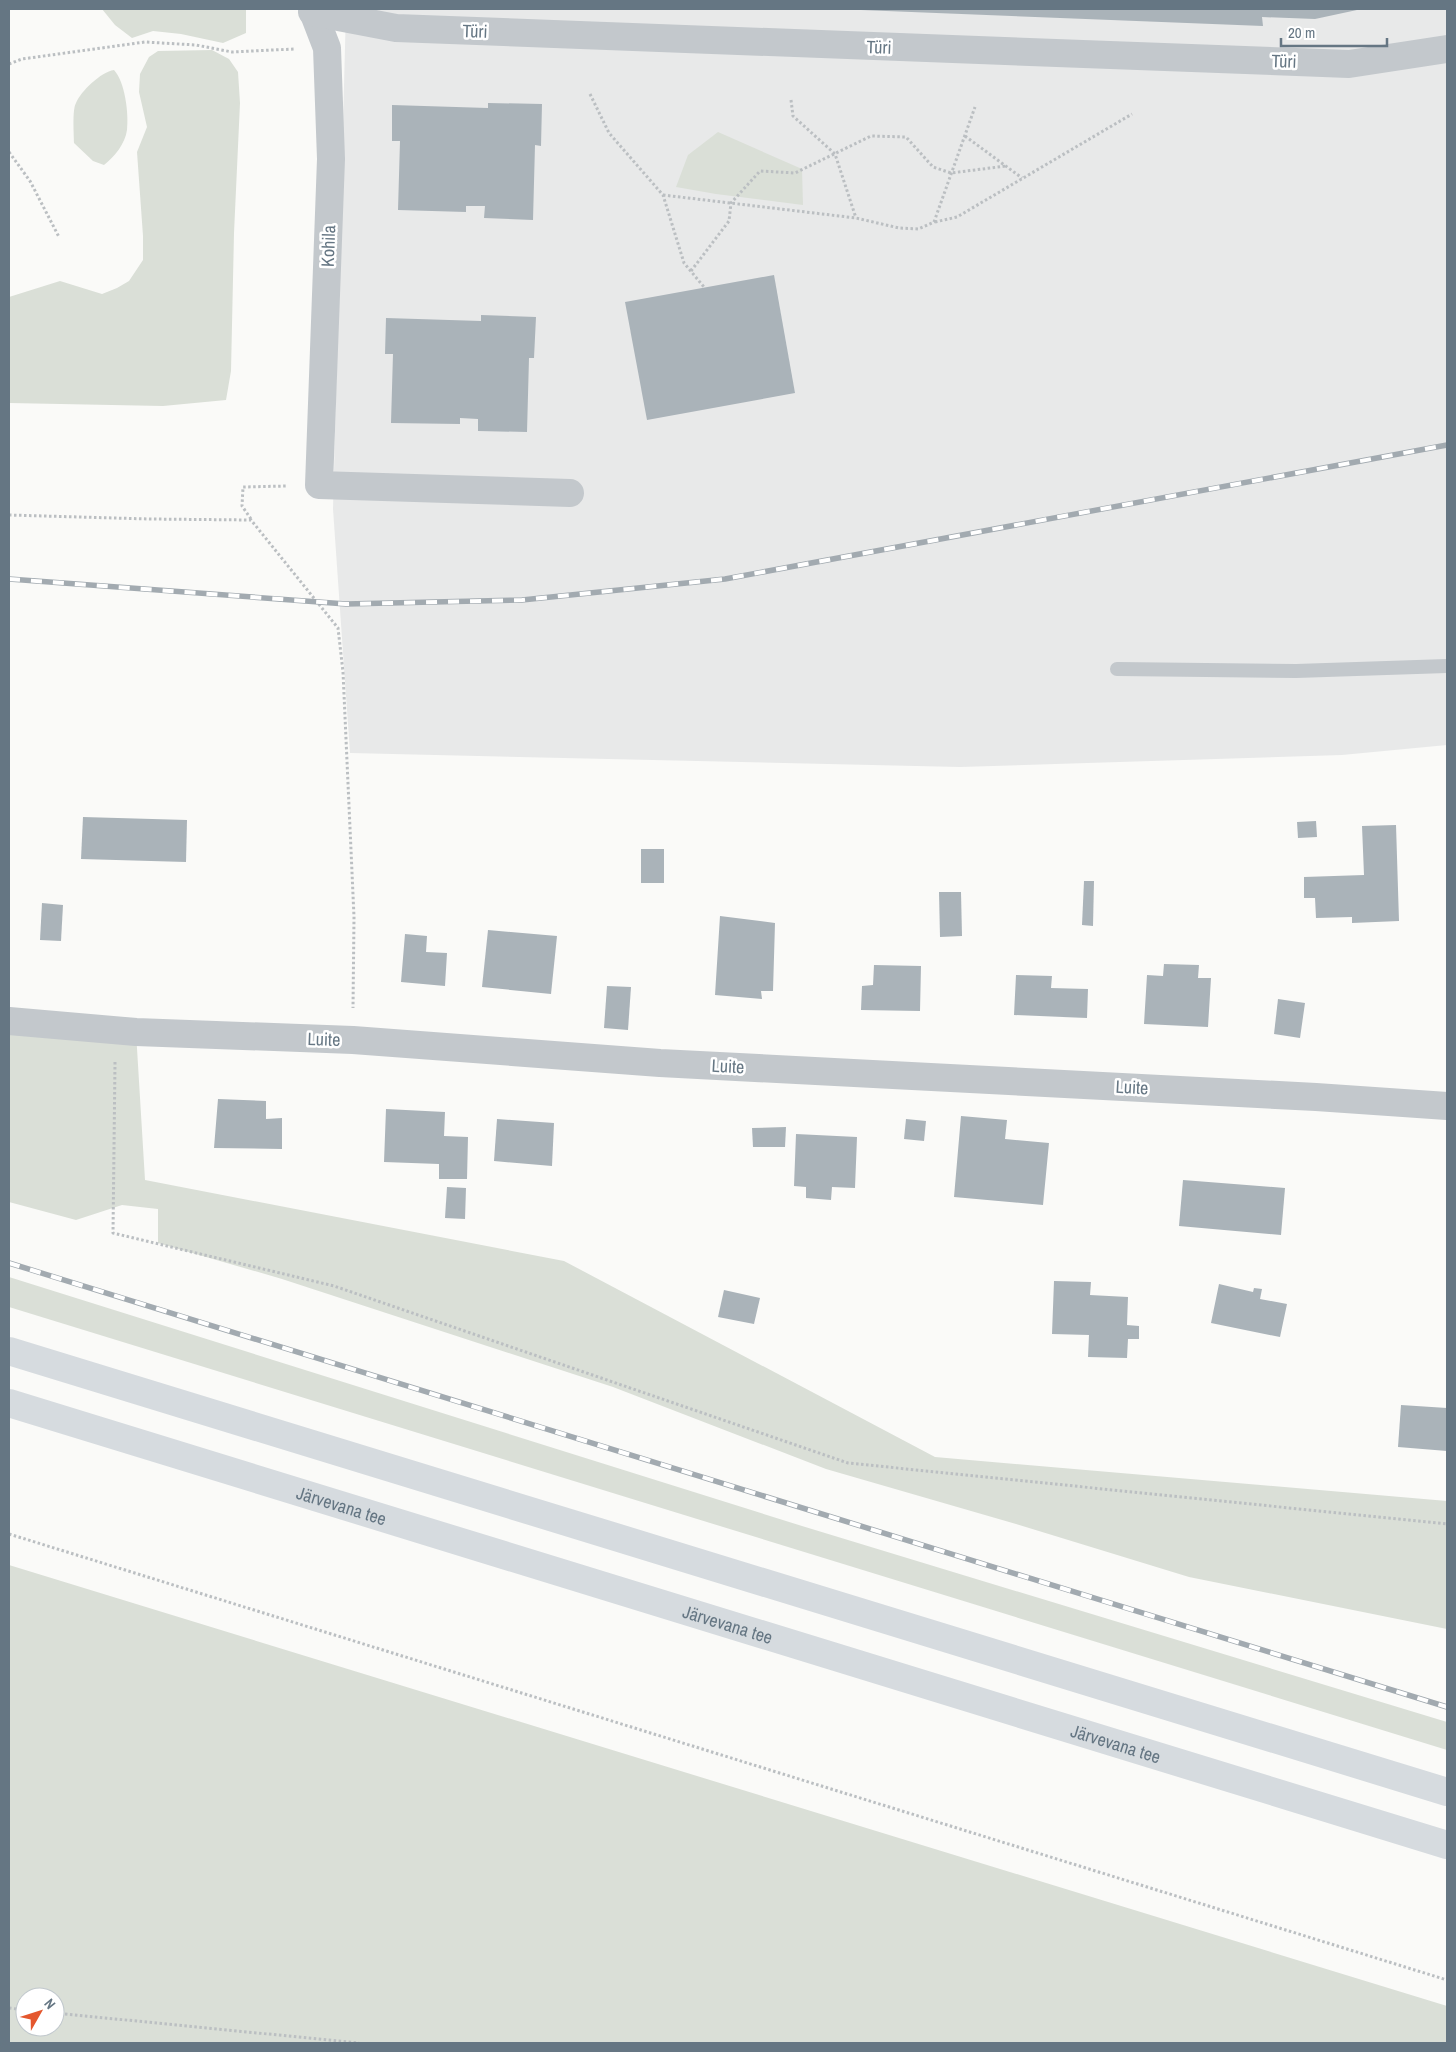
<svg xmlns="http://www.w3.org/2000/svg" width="1456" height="2052" font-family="'Archivo Narrow',sans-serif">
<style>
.built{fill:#e8e9e9}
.green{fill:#dadfd7;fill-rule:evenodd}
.building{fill:#aab3b9}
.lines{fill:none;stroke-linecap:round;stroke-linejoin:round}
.path{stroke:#bbbfc2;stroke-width:3;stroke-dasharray:2.5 2.5;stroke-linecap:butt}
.lane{stroke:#c3c8cc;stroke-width:14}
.street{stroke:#c3c8cc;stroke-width:28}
.highway{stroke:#d6dbdf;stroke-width:28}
.rail-casing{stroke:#a2aab0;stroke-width:5.5}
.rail{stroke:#fff;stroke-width:4;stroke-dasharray:11;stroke-linecap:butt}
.labels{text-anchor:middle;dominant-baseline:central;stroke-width:5;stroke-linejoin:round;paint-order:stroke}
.street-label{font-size:18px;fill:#657683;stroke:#fff}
</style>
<rect width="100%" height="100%" fill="#fafaf8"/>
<polygon class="built" points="346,9 1447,9 1447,745 1342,755 960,767 350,753 333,509"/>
<g class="green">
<polygon points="102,9 246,9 246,33 223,43 181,34 153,31 132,38 115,25"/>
<polygon points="212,50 229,59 238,72 240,103 234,233 231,371 226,400 163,406 9,403 9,297 60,281 102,294 117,288 129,281 143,260 143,236 137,152 147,127 139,92 140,74 149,57 158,51"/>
<path d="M114 70C125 82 129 113 127 130 125 144 115 156 104 165L93 161 74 143C74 134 72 110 76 103 81 91 101 72 114 70Z"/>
<polygon points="718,132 802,169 803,205 716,194 676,187 688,155"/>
<polygon points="9,1021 136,1032 145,1180 564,1261 935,1457 1447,1501 1447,1629 1189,1577 1016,1524 826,1469 613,1387 282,1279 158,1243 158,1209 122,1205 76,1220 9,1202"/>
<polygon points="9,1277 802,1526 1447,1722 1447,1750 9,1307"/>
<path d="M9 1565 1447 2006V2043H9ZM25 1997H55V2027H25Z"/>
</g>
<g class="building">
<polygon points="861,9 1357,9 1357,10 1315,19 1262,17 1263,26 861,10"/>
<polygon points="488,103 542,104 541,146 535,145 533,220 484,218 485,206 466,206 466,212 398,210 400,141 392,141 392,105 488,108"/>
<polygon points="774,275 795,393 647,420 625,302"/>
<polygon points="481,315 536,317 534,358 529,358 527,432 478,431 478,419 460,418 460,424 391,423 393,354 385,354 386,318 481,321"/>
<polygon points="83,817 187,820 186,862 81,859"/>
<polygon points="1316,821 1317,837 1298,838 1297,822"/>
<polygon points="1396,825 1399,921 1352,923 1352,917 1316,918 1315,898 1304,898 1304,877 1364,875 1362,826"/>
<rect x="641" y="849" width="23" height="34"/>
<polygon points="1084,881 1094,881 1093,926 1082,925"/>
<polygon points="939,892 961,892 962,936 940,937"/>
<polygon points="42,903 63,905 61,941 40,940"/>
<polygon points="720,916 775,923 773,991 761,991 762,999 715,995"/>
<polygon points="488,930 557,936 551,994 482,987"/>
<polygon points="405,934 427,936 426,952 447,953 445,986 401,982"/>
<polygon points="1164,964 1199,965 1198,978 1211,978 1208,1027 1144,1024 1147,975 1163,976"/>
<polygon points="874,965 921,966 920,1011 861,1010 862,986 873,985"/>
<polygon points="1016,975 1052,976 1051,988 1088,989 1087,1018 1014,1015"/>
<polygon points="607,986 631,987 628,1030 604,1028"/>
<polygon points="1278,999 1305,1003 1300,1038 1274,1034"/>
<polygon points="218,1099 266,1101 266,1119 282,1118 282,1149 214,1148"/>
<polygon points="386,1109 445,1112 444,1136 468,1137 467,1179 439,1179 439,1164 384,1162"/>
<polygon points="961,1116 1007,1120 1005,1139 1049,1143 1043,1205 954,1197"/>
<polygon points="497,1119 554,1123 552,1166 494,1161"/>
<polygon points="906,1119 926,1121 924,1141 904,1139"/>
<polygon points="786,1127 785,1147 753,1147 752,1128"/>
<polygon points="796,1134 857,1137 855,1188 832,1187 831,1200 806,1198 806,1187 794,1186"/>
<polygon points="1183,1180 1285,1188 1281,1235 1179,1226"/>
<polygon points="447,1187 466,1188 465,1219 445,1218"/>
<polygon points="1054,1281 1091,1282 1090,1295 1128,1297 1127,1325 1139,1326 1139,1339 1128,1339 1127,1358 1088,1357 1089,1335 1052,1334"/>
<polygon points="1219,1284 1253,1292 1254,1288 1262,1289 1260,1299 1287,1304 1280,1337 1211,1323"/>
<polygon points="724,1290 760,1298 754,1324 718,1317"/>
<polygon points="1401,1405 1447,1408 1447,1451 1398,1447"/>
</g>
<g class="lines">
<g class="path">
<polyline points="9,64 22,59 145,42 196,45 232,52 294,49"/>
<polyline points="590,94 609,133 663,195 684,263 704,287"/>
<polyline points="791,100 793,116 835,154 856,218"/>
<polyline points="965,136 1022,178"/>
<polyline points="9,152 30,181 59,237"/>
<polyline points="663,195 856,218 899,228 918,229 934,222 975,107"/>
<polyline points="935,222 957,217 1132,114"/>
<polyline points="691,271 729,221 731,203 760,171 795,173 871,136 906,137 933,167 951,173 1006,166"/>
<polyline points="9,515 149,519 251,520 338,628 343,672 354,917 353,1008"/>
<polyline points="251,519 242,506 243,487 287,486"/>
<polyline points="115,1062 113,1233 334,1286 848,1463 1447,1524"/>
<polyline points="9,1534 1447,1980"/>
<polyline points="9,2008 25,2010"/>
<polyline points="55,2013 359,2043"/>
</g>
<polyline class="lane" points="1117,669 1296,671 1447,666"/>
<g class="street">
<polyline points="312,9 327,48 331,159 319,485 570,493"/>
<polyline points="312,12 396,28 1349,64 1447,49"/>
<polyline points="9,1021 136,1032 353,1040 660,1063 1316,1097 1447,1106"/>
</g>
<g class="highway">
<polyline points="9,1351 1447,1792"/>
<path id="s1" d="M9 1403 1447 1845"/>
</g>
<defs>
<g id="rail">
<polyline points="9,579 346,604 522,600 725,579 1447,445"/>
<polyline points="9,1263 1447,1707"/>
</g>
</defs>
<use href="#rail" class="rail-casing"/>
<use href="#rail" class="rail"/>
</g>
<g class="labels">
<g class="street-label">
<text transform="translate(475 31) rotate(2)">Türi</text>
<text transform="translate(879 47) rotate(2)">Türi</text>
<text transform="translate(1284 61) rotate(2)">Türi</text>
<text transform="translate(328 246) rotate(-88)">Kohila</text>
<text transform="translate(324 1039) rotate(2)">Luite</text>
<text transform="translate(728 1066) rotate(3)">Luite</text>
<text transform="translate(1132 1087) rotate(3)">Luite</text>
<text stroke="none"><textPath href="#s1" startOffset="348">Järvevana tee</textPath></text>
<text stroke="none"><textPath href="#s1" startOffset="752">Järvevana tee</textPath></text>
<text stroke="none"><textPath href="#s1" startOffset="1158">Järvevana tee</textPath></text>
</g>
</g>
<rect width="1456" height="2052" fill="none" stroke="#657683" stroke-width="20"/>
<g transform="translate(40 2012) rotate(51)"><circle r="24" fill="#ffffff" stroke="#c1c8cd"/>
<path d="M0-4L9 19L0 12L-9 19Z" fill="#e4572e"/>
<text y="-8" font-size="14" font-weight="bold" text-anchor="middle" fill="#657683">N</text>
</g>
<path d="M1281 38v8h106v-8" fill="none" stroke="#657683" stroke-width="2.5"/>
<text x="1288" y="38" font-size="15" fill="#657683" stroke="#ffffff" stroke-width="4" paint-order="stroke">20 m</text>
</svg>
